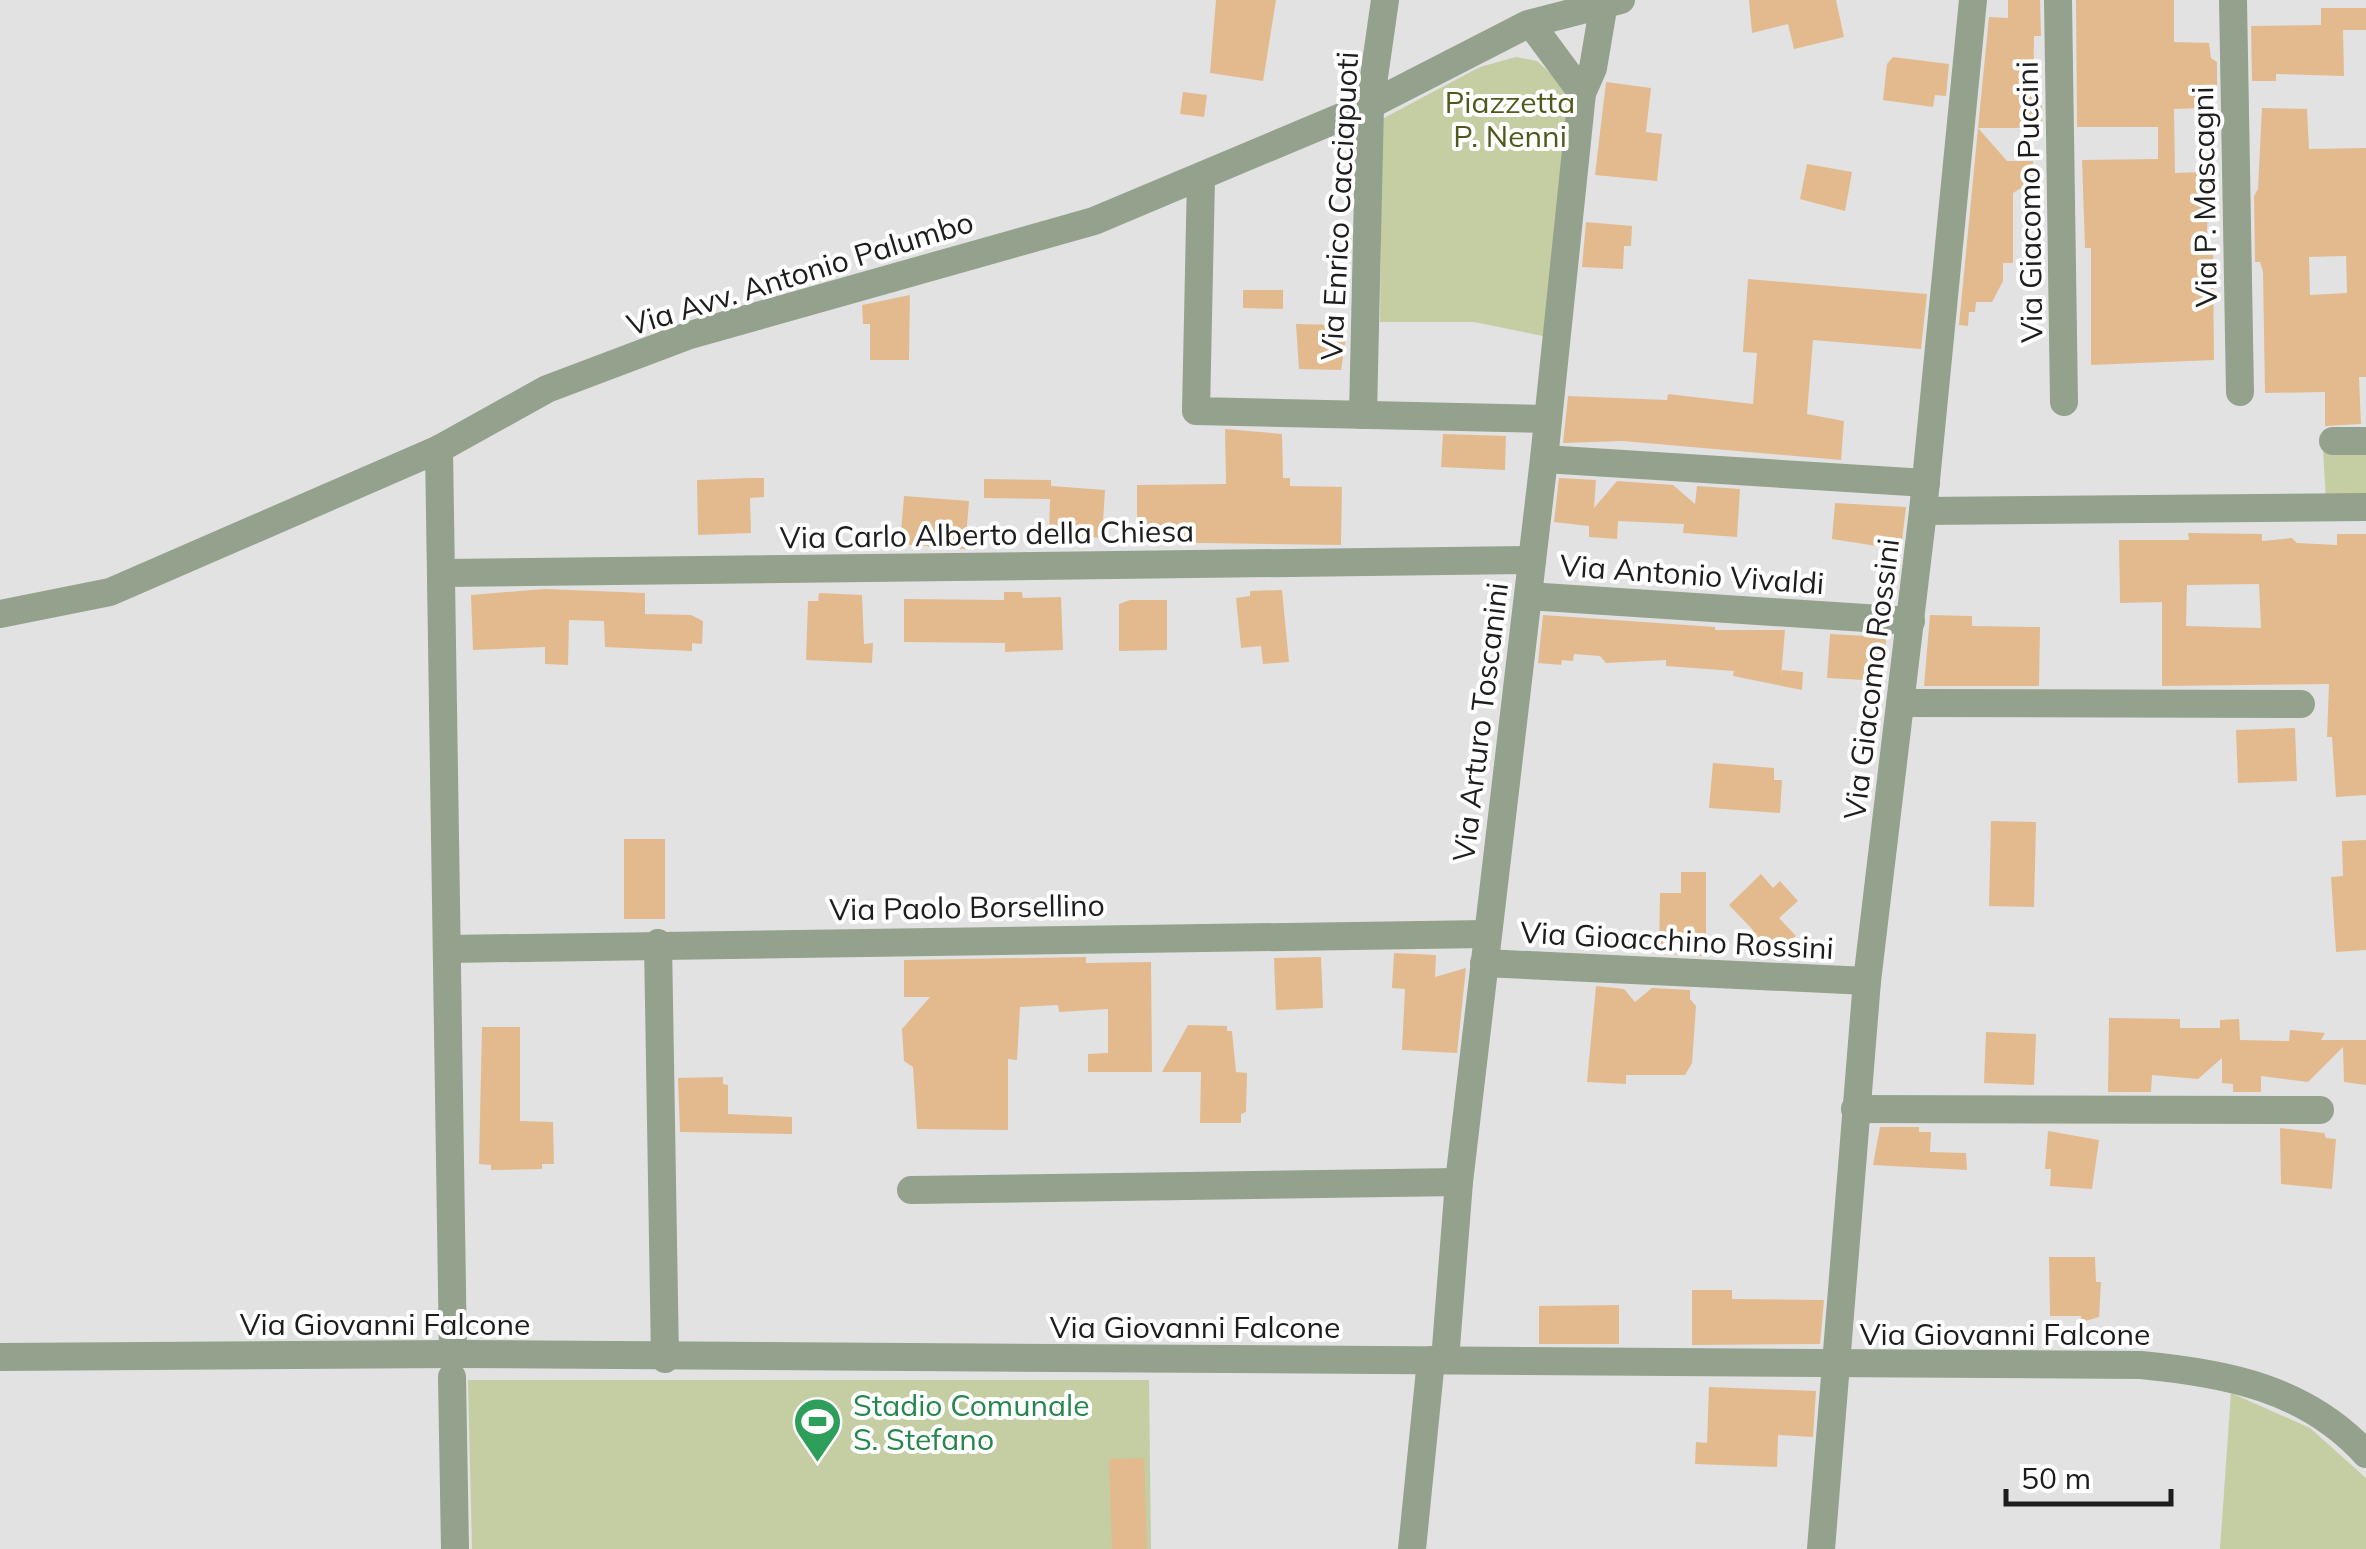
<svg xmlns="http://www.w3.org/2000/svg" width="2366" height="1549" font-family="Mulish,sans-serif">
<style>
.green{fill:#c5cda2}
.building{fill:#e3ba8e;fill-rule:evenodd}
.lines{fill:none;stroke-linecap:round;stroke-linejoin:round}
.minor{stroke:#94a18c;stroke-width:28}
.labels{text-anchor:middle;dominant-baseline:central;stroke-width:8;stroke-linejoin:round;paint-order:stroke}
.park-label{font-size:30px;fill:#50581b;stroke:#fff}
.street-label{font-size:30px;fill:#1d1d1e;stroke:#fff}
.leisure-label{font-size:30px;fill:#27864d;stroke:#fff;text-anchor:start}
</style>
<rect width="100%" height="100%" fill="#e2e2e3"/>
<g class="green">
<polygon points="1516,57 1537,61 1570,91 1563,184 1543,336 1474,322 1380,322 1382,119 1480,67"/>
<polygon points="2323,449 2366,449 2366,500 2326,500"/>
<polygon points="468,1380 1149,1380 1151,1549 472,1549"/>
<polygon points="2231,1393 2310,1428 2366,1478 2366,1549 2220,1549"/>
</g>
<g class="building">
<polygon points="1216,0 1276,0 1263,81 1210,73"/>
<polygon points="1749,0 1836,0 1844,37 1794,49 1788,24 1752,33"/>
<polygon points="2008,0 2040,0 2041,36 2034,36 2033,105 2042,106 2042,128 1978,128 1989,17 2008,18"/>
<polygon points="2076,0 2174,0 2174,42 2209,43 2211,58 2217,62 2217,85 2207,86 2205,108 2174,109 2175,173 2204,172 2204,177 2210,177 2206,247 2213,247 2214,360 2091,365 2091,248 2085,248 2082,160 2158,159 2158,127 2077,127"/>
<polygon points="2321,8 2366,8 2366,30 2343,30 2344,76 2276,74 2276,81 2252,81 2251,26 2321,25"/>
<polygon points="1893,57 1949,64 1946,96 1935,95 1933,107 1883,100 1887,64"/>
<polygon points="1606,82 1651,88 1646,132 1662,134 1657,181 1595,175"/>
<polygon points="1183,92 1207,95 1204,117 1180,114"/>
<path d="M2262 108 2307 109 2309 149 2366 148V377H2359L2361 424 2325 426V392L2265 393 2263 272 2260 262H2255L2254 196 2258 189ZM2346 256 2347 293 2310 295 2309 257Z"/>
<polygon points="1978,128 2007,161 2033,161 2033,181 2013,193 2013,263 2003,263 2003,281 1992,302 1976,302 1975,312 1969,312 1968,326 1959,325"/>
<polygon points="1807,164 1852,172 1845,211 1800,199"/>
<polygon points="1586,222 1632,226 1631,246 1624,246 1623,269 1582,267"/>
<polygon points="1748,279 1927,294 1921,349 1813,340 1807,414 1844,421 1841,460 1623,441 1563,443 1568,396 1667,400 1668,394 1753,404 1757,353 1743,352"/>
<polygon points="1243,290 1283,290 1283,309 1243,308"/>
<polygon points="910,295 909,360 870,360 870,324 863,324 862,305"/>
<polygon points="1296,324 1339,325 1339,336 1346,336 1341,370 1299,369"/>
<polygon points="1225,429 1282,434 1283,478 1290,478 1290,486 1342,487 1341,545 1137,542 1137,485 1226,484"/>
<polygon points="1443,434 1506,436 1505,470 1441,467"/>
<polygon points="750,478 764,478 764,497 750,498 751,533 698,535 697,480"/>
<polygon points="1559,478 1596,480 1594,508 1617,481 1673,485 1695,504 1697,486 1740,489 1737,537 1683,533 1684,524 1618,521 1617,539 1589,537 1589,526 1554,522"/>
<polygon points="984,479 1051,480 1051,494 1051,486 1105,490 1102,538 1049,533 1050,499 984,498"/>
<polygon points="904,496 969,501 965,549 900,544"/>
<polygon points="1835,503 1906,507 1902,541 1883,540 1883,547 1832,539"/>
<path d="M2188 533 2262 534V541L2292 538 2297 543 2337 545V534H2366V795L2336 797 2332 737H2327L2329 684 2162 686V602L2120 603 2119 540H2189ZM2259 584 2261 628 2186 626 2187 585Z"/>
<polygon points="545,589 645,593 645,614 691,615 703,621 702,644 692,643 692,651 605,647 604,621 569,620 568,665 545,664 545,647 473,650 471,595"/>
<polygon points="1282,590 1289,662 1263,664 1261,646 1241,648 1236,598 1250,596 1250,591"/>
<polygon points="1004,592 1022,592 1023,598 1061,597 1063,650 1005,652 1005,643 904,642 904,599 1004,600"/>
<polygon points="819,593 862,595 864,644 873,643 872,663 806,660 808,601 818,601"/>
<polygon points="1130,600 1167,600 1167,650 1119,651 1119,604"/>
<polygon points="1543,615 1715,627 1715,630 1785,630 1781,678 1782,670 1803,672 1802,690 1733,676 1734,671 1666,666 1666,660 1606,663 1600,656 1574,654 1573,661 1562,660 1561,665 1538,663"/>
<polygon points="1930,615 1972,616 1972,626 2040,627 2039,686 1924,686"/>
<polygon points="1830,634 1886,637 1885,681 1827,678"/>
<polygon points="2295,728 2297,781 2238,783 2236,730"/>
<polygon points="1713,763 1774,768 1774,780 1782,780 1780,813 1709,808"/>
<polygon points="1991,821 2036,822 2034,907 1989,906"/>
<rect x="624" y="839" width="41" height="80"/>
<polygon points="2366,840 2366,950 2336,952 2331,877 2343,876 2342,841"/>
<polygon points="1681,872 1706,872 1706,956 1659,954 1660,893 1681,893"/>
<polygon points="1761,874 1773,888 1780,881 1798,901 1779,918 1796,936 1776,955 1771,949 1762,958 1758,954 1753,958 1739,943 1753,930 1729,905"/>
<polygon points="1394,953 1436,955 1435,977 1466,968 1457,1053 1402,1050 1405,989 1392,988"/>
<polygon points="1086,957 1086,963 1151,962 1152,1072 1088,1072 1088,1054 1108,1053 1108,1009 1059,1012 1058,1005 1020,1007 1017,1060 1008,1059 1008,1130 917,1129 913,1067 904,1061 902,1029 930,997 904,997 904,960"/>
<polygon points="1321,957 1323,1008 1276,1010 1274,958"/>
<polygon points="1596,986 1624,989 1635,1002 1652,988 1690,990 1690,999 1696,1006 1692,1063 1685,1075 1626,1075 1626,1084 1587,1082"/>
<polygon points="2109,1018 2180,1019 2180,1028 2220,1028 2220,1020 2239,1019 2240,1040 2289,1041 2290,1030 2325,1033 2321,1040 2366,1040 2366,1085 2344,1082 2343,1047 2308,1082 2261,1076 2261,1092 2233,1092 2233,1084 2222,1083 2222,1058 2198,1079 2152,1075 2151,1092 2108,1092"/>
<polygon points="1188,1025 1227,1026 1227,1031 1232,1031 1236,1072 1247,1073 1246,1112 1241,1114 1241,1123 1200,1123 1201,1072 1162,1072"/>
<polygon points="482,1027 520,1027 520,1121 553,1122 554,1164 542,1164 542,1169 491,1170 491,1165 479,1164"/>
<polygon points="1986,1032 2036,1034 2034,1085 1984,1083"/>
<polygon points="723,1077 723,1084 728,1085 728,1114 792,1117 792,1134 680,1132 678,1078"/>
<polygon points="1880,1127 1919,1127 1919,1132 1931,1132 1930,1152 1966,1153 1967,1170 1873,1165"/>
<polygon points="2280,1128 2324,1133 2326,1138 2336,1139 2332,1189 2281,1184"/>
<polygon points="2048,1131 2099,1140 2092,1189 2050,1186 2051,1169 2045,1169"/>
<polygon points="2049,1257 2095,1257 2096,1282 2101,1282 2099,1317 2082,1322 2081,1316 2050,1316"/>
<polygon points="1692,1290 1732,1290 1732,1299 1824,1300 1820,1344 1692,1345"/>
<polygon points="1619,1305 1619,1344 1539,1344 1539,1306"/>
<polygon points="1709,1387 1816,1391 1813,1437 1778,1435 1777,1467 1695,1464 1696,1442 1707,1443"/>
<polygon points="1144,1458 1147,1549 1112,1549 1109,1459"/>
</g>
<g class="lines">
<g class="minor">
<polyline points="2058,0 2064,402"/>
<polyline points="2233,0 2240,392"/>
<polyline points="1531,24 1582,93"/>
<polyline points="1201,178 1196,411 1548,419"/>
<polyline points="1363,415 1370,105 1385,0"/>
<polyline points="2333,441 2366,441"/>
<polyline points="439,449 453,1354"/>
<polyline points="1544,459 1926,483"/>
<polyline points="1923,511 2366,507"/>
<polyline points="444,573 1532,560"/>
<polyline points="1528,596 1911,621"/>
<polyline points="0,614 110,592 439,449 547,389 690,335 1094,221 1370,105 1528,24 1621,0"/>
<polyline points="1902,703 2301,704"/>
<polyline points="658,943 665,1359"/>
<polyline points="448,949 1487,934"/>
<polyline points="1484,963 1867,981"/>
<polyline points="1855,1109 2320,1110"/>
<polyline points="911,1190 1459,1182"/>
<path d="M0 1357 453 1354 2141 1365C2225 1373 2306 1388 2366 1454"/>
<polyline points="1445,1360 1459,1182 1544,459 1582,93 1593,68 1604,3"/>
<polyline points="452,1377 455,1549"/>
<polyline points="1412,1549 1431,1360"/>
<polyline points="1821,1549 1867,981 1923,511 1973,0"/>
</g>
</g>
<defs>
<symbol id="stadium-pin" viewBox="-11 -11 22 30"><path d="M0 17L-7.5 6A9.5 9.5 0 1 1 7.5 6Z" fill="#2e9e5b" stroke="#fff"/><path d="M0-5a6.5 5 0 1 0 0 10a6.5 5 0 1 0 0-10ZM-3.5-1.8h7v3.6h-7Z" fill="#fff"/></symbol>
</defs>
<g fill-rule="evenodd">
<use href="#stadium-pin" x="790" y="1394" width="55" height="75"/>
</g>
<g class="labels">
<g class="park-label">
<text x="1510" y="102">Piazzetta<tspan x="1510" dy="34">P. Nenni</tspan></text>
</g>
<g class="street-label">
<text transform="translate(2204 197) rotate(-91)">Via P. Mascagni</text>
<text transform="translate(2029 202) rotate(-91)">Via Giacomo Puccini</text>
<text transform="translate(1339 206) rotate(-87)">Via Enrico Cacciapuoti</text>
<text transform="translate(800 273) rotate(-17)">Via Avv. Antonio Palumbo</text>
<text transform="translate(987 534) rotate(-1)">Via Carlo Alberto della Chiesa</text>
<text transform="translate(1692 574) rotate(4)">Via Antonio Vivaldi</text>
<text transform="translate(1871 679) rotate(-83)">Via Giacomo Rossini</text>
<text transform="translate(1480 722) rotate(-83)">Via Arturo Toscanini</text>
<text transform="translate(967 907) rotate(-1)">Via Paolo Borsellino</text>
<text transform="translate(1677 940) rotate(3)">Via Gioacchino Rossini</text>
<text x="385" y="1324">Via Giovanni Falcone</text>
<text x="1195" y="1327">Via Giovanni Falcone</text>
<text x="2005" y="1334">Via Giovanni Falcone</text>
</g>
<g class="leisure-label">
<text x="853" y="1405">Stadio Comunale<tspan x="853" dy="34">S. Stefano</tspan></text>
</g>
</g>
<path d="M2006 1489v15h165v-15" fill="none" stroke="#1d1d1e" stroke-width="5"/>
<text x="2021" y="1489" font-size="30" fill="#1d1d1e" stroke="#ffffff" stroke-width="8" paint-order="stroke">50 m</text>
</svg>
